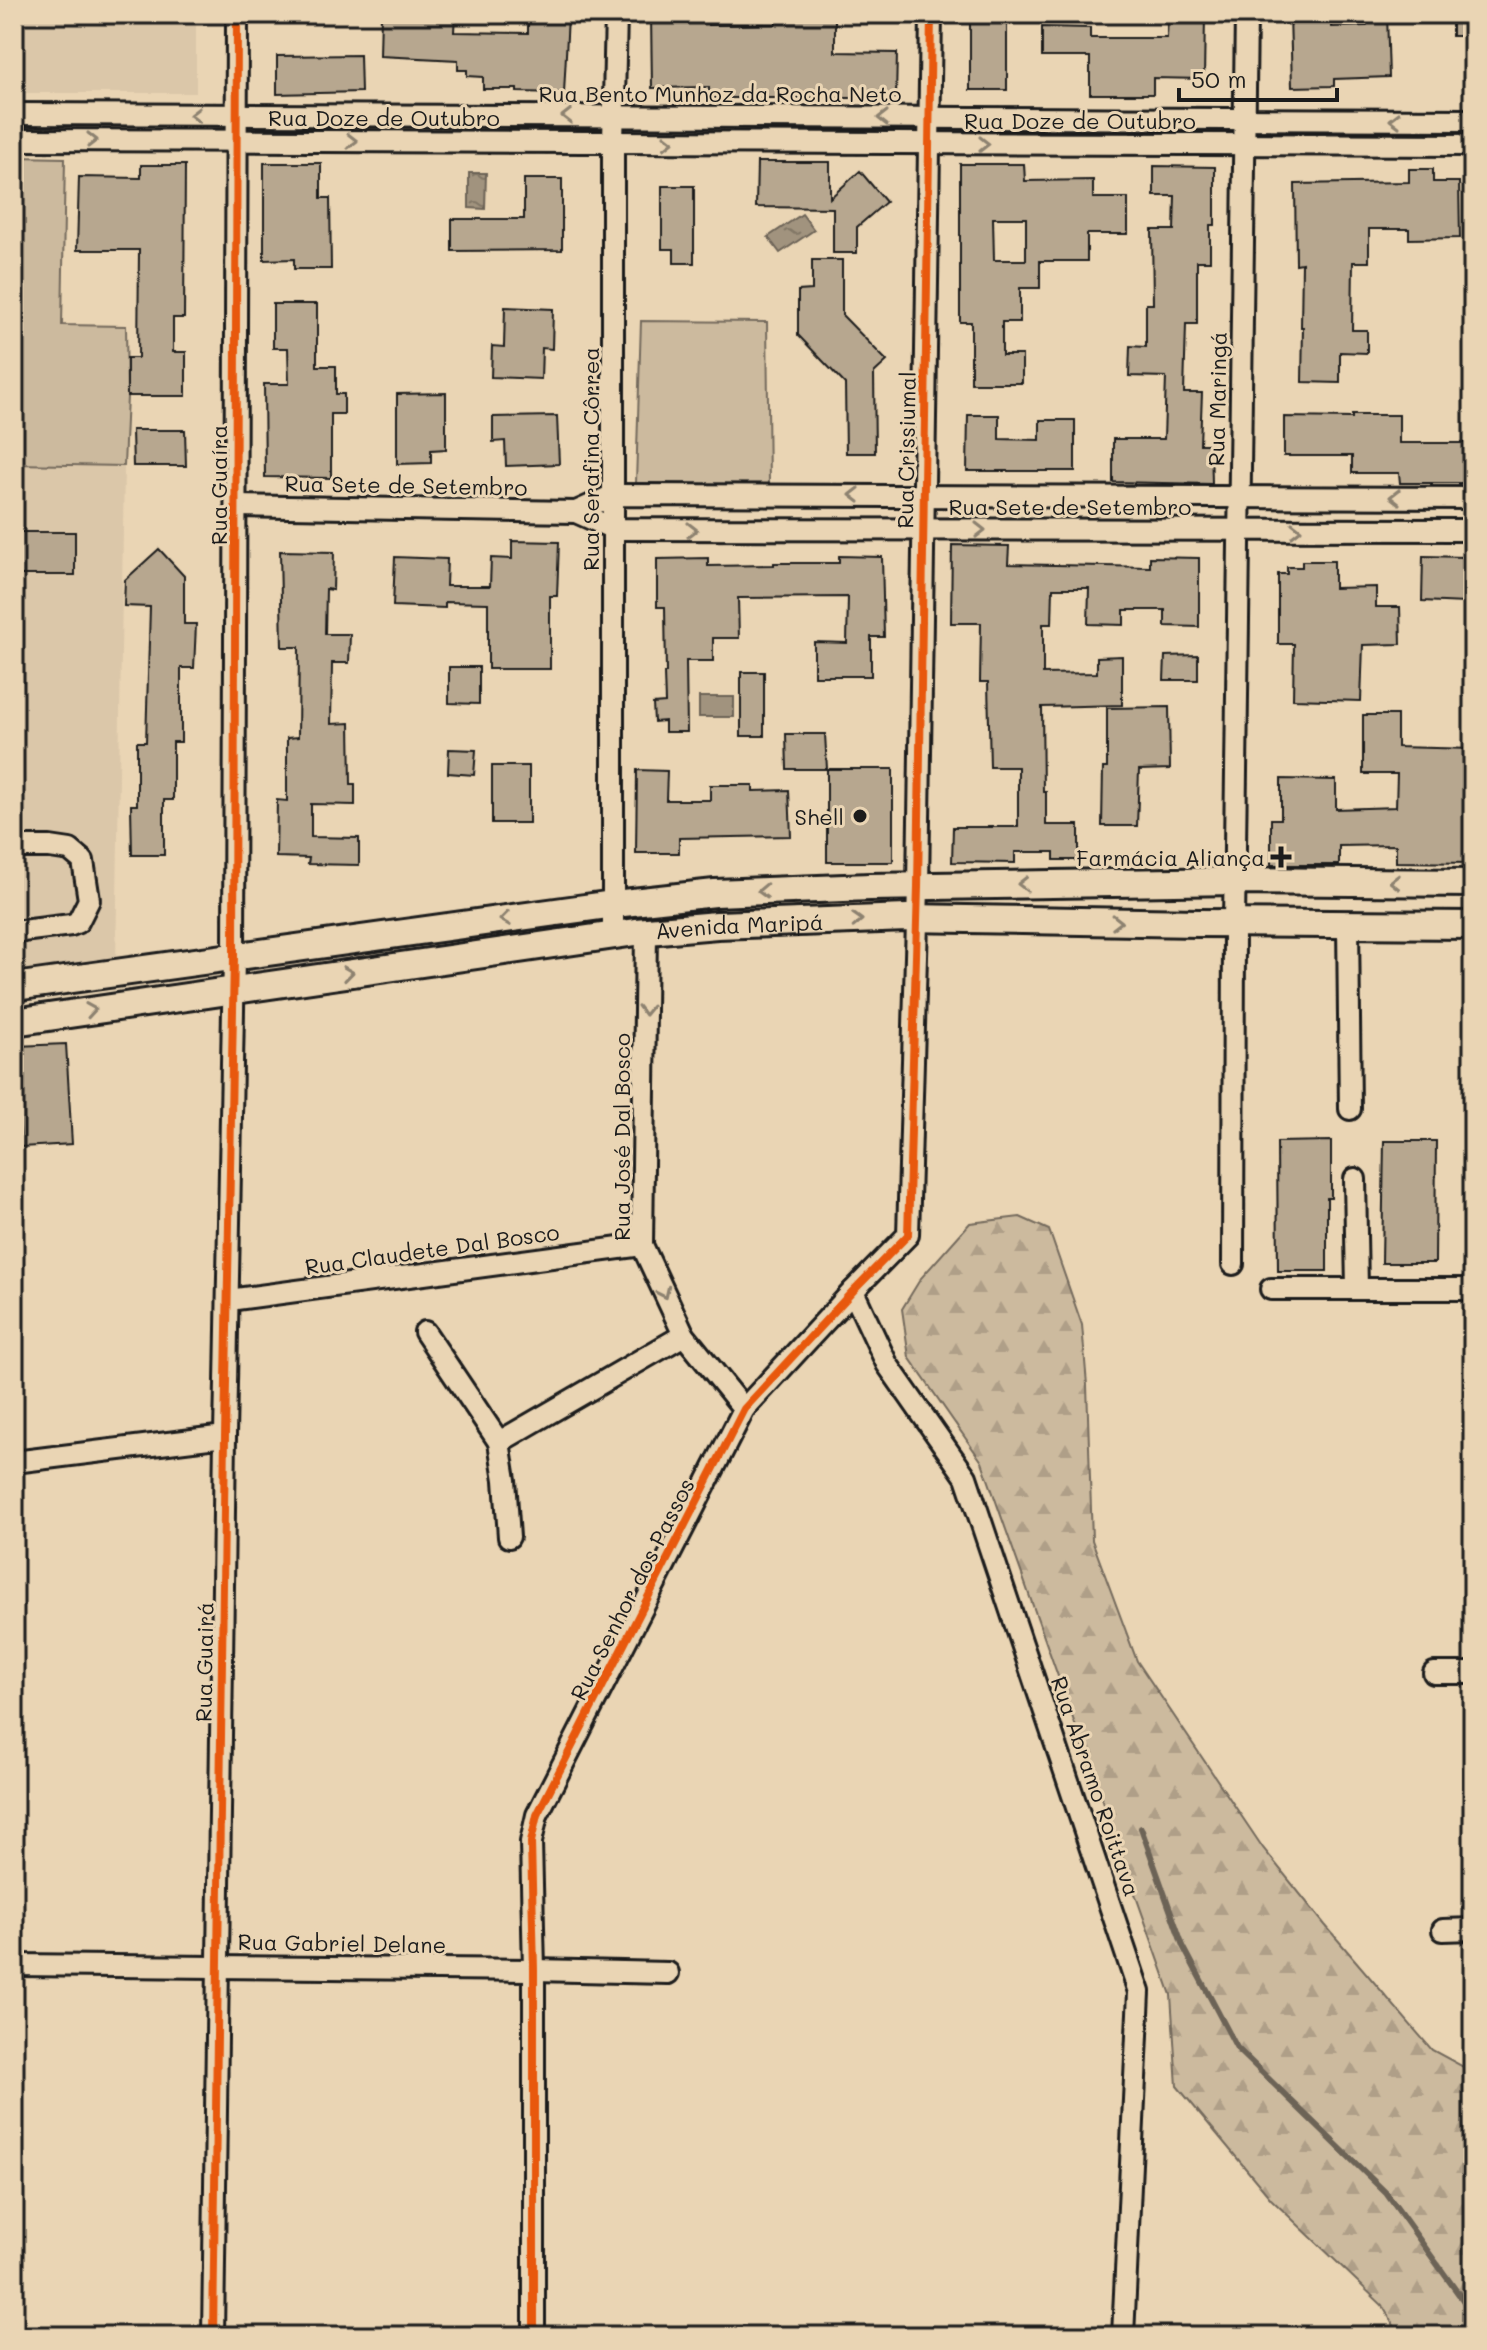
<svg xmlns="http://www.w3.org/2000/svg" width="1487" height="2350" font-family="Mali,sans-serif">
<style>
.built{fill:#dbc7a9}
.grass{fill:#ccba9e;stroke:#746b5d;stroke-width:2}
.forest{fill:url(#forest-firs);stroke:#746b5d;stroke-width:2}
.water{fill:url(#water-ripples);stroke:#6c6357;stroke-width:2}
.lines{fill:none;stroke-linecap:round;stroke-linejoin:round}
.stream{stroke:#6c6357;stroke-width:6}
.building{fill:#b7a78f;stroke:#1c1c1c;stroke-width:2;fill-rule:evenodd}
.minor-casing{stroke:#1c1c1c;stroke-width:26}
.major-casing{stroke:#1c1c1c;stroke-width:32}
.minor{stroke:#ead5b4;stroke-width:20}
.major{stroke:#ead5b4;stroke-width:26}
.cycleway-casing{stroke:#ead5b4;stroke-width:13}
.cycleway{stroke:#e8590c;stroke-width:8}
.oneway{stroke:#8d8270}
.poi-dot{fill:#1c1c1c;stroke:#ead5b4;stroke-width:3}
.labels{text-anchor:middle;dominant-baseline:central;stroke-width:6;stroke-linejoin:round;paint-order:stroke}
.street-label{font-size:22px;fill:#1c1c1c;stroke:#ead5b4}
.poi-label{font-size:22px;fill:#1c1c1c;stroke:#ead5b4;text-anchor:end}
</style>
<defs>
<pattern id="forest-firs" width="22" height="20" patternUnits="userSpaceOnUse" patternTransform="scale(2)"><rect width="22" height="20" fill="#ccba9e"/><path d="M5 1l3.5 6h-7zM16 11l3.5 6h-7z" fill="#af9f88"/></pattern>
<pattern id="water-ripples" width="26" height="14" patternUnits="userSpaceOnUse" patternTransform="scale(2)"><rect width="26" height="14" fill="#a1937e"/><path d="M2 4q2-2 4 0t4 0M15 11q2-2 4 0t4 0" fill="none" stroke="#827766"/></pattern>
</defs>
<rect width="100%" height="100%" fill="#ead5b4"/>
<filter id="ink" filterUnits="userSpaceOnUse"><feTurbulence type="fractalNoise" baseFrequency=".0125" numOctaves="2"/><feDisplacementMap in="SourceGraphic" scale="16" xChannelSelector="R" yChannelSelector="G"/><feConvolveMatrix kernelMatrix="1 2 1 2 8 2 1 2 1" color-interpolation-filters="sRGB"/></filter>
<g filter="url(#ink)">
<g class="built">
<rect x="14" y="14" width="182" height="79"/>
<polygon points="14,464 124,466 116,963 14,976"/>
</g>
<g class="grass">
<polygon points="14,157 65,158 62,325 126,326 127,396 124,466 14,464"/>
<polygon points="641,321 767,322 769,485 636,483"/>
</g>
<polygon class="forest" points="1020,1217 1049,1230 1082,1325 1087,1385 1092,1540 1137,1661 1263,1848 1325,1925 1432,2050 1473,2072 1473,2336 1400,2336 1382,2305 1271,2199 1177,2086 1171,1995 982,1462 909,1357 902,1309 921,1278 970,1223"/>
<g class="water">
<polygon points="469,173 486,173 485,209 469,208"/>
<polygon points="802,214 814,230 780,253 768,237"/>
<rect x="699" y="697" width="35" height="20"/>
</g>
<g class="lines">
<polyline class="stream" points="1141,1828 1183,1946 1237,2048 1386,2193 1473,2314"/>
</g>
<g class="building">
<polygon points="381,14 455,14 454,32 528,33 528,15 568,16 564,93 517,92 517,89 483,89 483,77 467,76 467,70 458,70 458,60 380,56"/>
<polygon points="651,14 708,14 708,25 776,24 776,14 835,14 835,52 897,53 896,98 709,98 709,87 652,88"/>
<rect x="970" y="14" width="37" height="76"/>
<polygon points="1168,14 1205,14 1204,79 1153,78 1153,94 1090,94 1090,57 1042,57 1042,27 1090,28 1090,38 1167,38"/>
<polygon points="1290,14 1331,14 1331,27 1367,26 1366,14 1387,14 1389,77 1334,79 1334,86 1292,87"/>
<rect x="1452" y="14" width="21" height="22"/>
<polygon points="360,55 361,92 277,94 277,56"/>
<polygon points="757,162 830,162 830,198 860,171 886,202 857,227 857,253 833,253 833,208 756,207"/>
<polygon points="264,163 321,163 321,198 330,198 331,269 294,269 294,259 264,260"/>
<path d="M960 164H1024L1025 181 1093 180V198H1128V234H1087V261H1040V288H1020V322H1002V355H1022V383H971V322H960ZM993 218H1026V260H994Z"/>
<polygon points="141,165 185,165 184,318 173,318 173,352 186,352 186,396 127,396 127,358 138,358 139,250 77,250 79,177 141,178"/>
<polygon points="1154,166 1215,167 1215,225 1210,225 1210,261 1197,261 1197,324 1186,324 1184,393 1202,393 1200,444 1211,444 1212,484 1113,482 1113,439 1164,439 1166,377 1129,376 1130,346 1146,347 1146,304 1153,304 1152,230 1174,230 1175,196 1154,196"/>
<polygon points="1409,169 1433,169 1433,182 1459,182 1460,238 1409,239 1409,229 1369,229 1369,262 1353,262 1352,330 1367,330 1367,353 1340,352 1340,383 1302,382 1303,327 1301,327 1302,263 1296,264 1295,184 1409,182"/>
<polygon points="524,179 562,179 562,250 452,251 452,219 524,219"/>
<polygon points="662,186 694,186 694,263 674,263 674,249 662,249"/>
<polygon points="812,260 842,260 842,315 887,361 874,373 875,453 846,453 845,384 798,335 798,291 812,290"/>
<polygon points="273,304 317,304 317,366 336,366 336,394 344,394 344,414 331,414 331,478 265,477 264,384 289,384 288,348 273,348"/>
<polygon points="505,307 553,309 552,349 542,348 541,379 491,377 492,346 504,347"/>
<polygon points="446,393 446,449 431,450 431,463 397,464 397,394"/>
<polygon points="968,415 999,415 999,439 1040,440 1040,420 1075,420 1075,471 967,471"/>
<polygon points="1352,415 1399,415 1399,443 1470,443 1470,483 1400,483 1399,473 1352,473 1352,456 1284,456 1284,417 1352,418"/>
<polygon points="557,416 559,464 506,466 505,441 493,442 493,417"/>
<polygon points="132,430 185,430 186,466 133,466"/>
<rect x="14" y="532" width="61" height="43"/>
<polygon points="512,541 559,542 557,596 550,596 550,669 488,669 488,603 445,602 445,608 393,606 395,557 447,559 446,586 490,586 491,558 512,559"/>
<polygon points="952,545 1009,546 1008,564 1150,567 1150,557 1199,558 1199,627 1165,626 1165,610 1124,610 1124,625 1088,624 1089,588 1053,588 1052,624 1043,624 1043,674 1097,673 1097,657 1122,656 1122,705 1042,707 1043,792 1046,792 1046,825 1079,825 1079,860 1054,860 1054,852 1015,852 1015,863 952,862 953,827 1018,827 1018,767 990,767 988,682 980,682 981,623 951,623"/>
<polygon points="159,549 184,576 184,624 196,624 194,668 181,668 181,742 173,742 173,800 164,800 164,855 132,855 131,805 137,805 137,742 146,742 150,607 124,606 125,580"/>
<polygon points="280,551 334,552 333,590 326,589 325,634 350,634 349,663 332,663 331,724 350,723 351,784 355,784 355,805 311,804 311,837 359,838 359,865 308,864 309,858 276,857 277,800 287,801 287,738 298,737 299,647 282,647"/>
<polygon points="839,556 882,557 884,637 871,637 871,676 814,676 814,642 847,643 848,597 738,598 739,638 713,638 713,661 686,661 687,732 665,732 665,721 654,722 653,704 665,703 664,673 666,673 665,607 657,607 657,559 708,558 708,566 774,565 774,563 839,563"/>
<polygon points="1423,556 1466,557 1465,603 1422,601"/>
<polygon points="1302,561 1334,561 1334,588 1376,587 1376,607 1400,607 1401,644 1363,645 1361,701 1293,699 1294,644 1278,644 1278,574 1287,574 1287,567 1302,567"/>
<polygon points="1198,655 1198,680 1164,680 1165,656"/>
<polygon points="449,667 479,667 479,704 449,703"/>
<rect x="741" y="672" width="23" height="64"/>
<polygon points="1169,707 1170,769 1139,770 1137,826 1102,826 1103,768 1107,768 1107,708"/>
<polygon points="1363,715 1397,715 1397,747 1473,749 1473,863 1396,862 1396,845 1339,846 1339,865 1271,865 1271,819 1281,819 1281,779 1336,780 1336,809 1396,807 1397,774 1363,774"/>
<polygon points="786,734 825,734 827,769 787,769"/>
<polygon points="449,749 476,750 474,775 448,773"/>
<rect x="492" y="766" width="37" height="57"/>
<rect x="827" y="769" width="66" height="93"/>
<polygon points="637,770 667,771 666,800 710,800 710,785 753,785 753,791 789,790 791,836 679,838 679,853 636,853"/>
<polygon points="66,1044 72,1144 21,1147 16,1046"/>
<polygon points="1331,1141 1331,1198 1327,1198 1327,1271 1278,1271 1277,1142"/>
<polygon points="1384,1141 1436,1141 1435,1263 1382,1263"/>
</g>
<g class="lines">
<defs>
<g id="minor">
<polyline points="14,114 1473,120"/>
<polyline points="14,140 1473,145"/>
<polyline points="236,506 576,512 614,529 1473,530"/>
<polyline points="576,512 614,495 1473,498"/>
<polyline points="14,847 50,847 70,850 83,861 89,900 78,922 71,925 14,932"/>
<polyline points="1348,924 1350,1109"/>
<polyline points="646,932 642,1245 684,1335 744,1409"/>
<polyline points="613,935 613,142 616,14"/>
<polyline points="1355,1179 1357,1289"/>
<polyline points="1233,1264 1234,923 1246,14"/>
<polyline points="1271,1289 1473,1289"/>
<polyline points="853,1291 887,1364 966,1477 1139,1992 1123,2336"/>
<polyline points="229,1300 642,1245"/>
<polyline points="425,1332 499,1442 684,1335"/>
<polyline points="499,1442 505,1480 509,1537"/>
<polyline points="14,1462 225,1436"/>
<polyline points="1434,1673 1473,1673"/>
<polyline points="1443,1930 1473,1929"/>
<polyline points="14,1965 534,1970 668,1973"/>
<polyline points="213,2336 225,1436 234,957 237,14"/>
<polyline points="534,2336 534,1970 531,1842 537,1815 744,1409 853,1291 908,1235 918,887 931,14"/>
</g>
<g id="major">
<polyline points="14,987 614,904 715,893 870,887 1235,881 1473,883"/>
<path id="s1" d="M14 1022 636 932 717 925 907 918 1198 923 1473 925"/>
</g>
</defs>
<use href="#minor" class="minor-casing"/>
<use href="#major" class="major-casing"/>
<use href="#minor" class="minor"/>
<use href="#major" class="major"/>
<defs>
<g id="cycleway">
<polyline points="213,2336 225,1436 234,957 237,14"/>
<polyline points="534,2336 534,1970 531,1842 537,1815 744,1409 853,1291 908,1235 918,887 931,14"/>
</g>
</defs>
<use href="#cycleway" class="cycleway-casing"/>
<use href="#cycleway" class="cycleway"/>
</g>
<defs><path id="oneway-chevron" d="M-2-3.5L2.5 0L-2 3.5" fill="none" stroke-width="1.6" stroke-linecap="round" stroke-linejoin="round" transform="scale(2)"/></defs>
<g class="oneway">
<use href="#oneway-chevron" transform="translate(195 115) rotate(-180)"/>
<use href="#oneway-chevron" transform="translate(567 116) rotate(-180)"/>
<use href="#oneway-chevron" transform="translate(883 118) rotate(-180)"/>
<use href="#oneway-chevron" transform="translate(1395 120) rotate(-180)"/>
<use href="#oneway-chevron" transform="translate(92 140)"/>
<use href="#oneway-chevron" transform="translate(352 141)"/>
<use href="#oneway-chevron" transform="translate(668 142)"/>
<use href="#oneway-chevron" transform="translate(984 144)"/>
<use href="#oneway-chevron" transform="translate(855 495) rotate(-180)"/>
<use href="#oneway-chevron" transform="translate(1395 497) rotate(-180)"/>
<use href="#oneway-chevron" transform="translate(692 530)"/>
<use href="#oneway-chevron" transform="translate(980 530)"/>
<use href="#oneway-chevron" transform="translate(1296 530)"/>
<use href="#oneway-chevron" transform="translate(1395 882) rotate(-179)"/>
<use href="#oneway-chevron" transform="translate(1023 884) rotate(179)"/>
<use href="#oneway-chevron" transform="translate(763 891) rotate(178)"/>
<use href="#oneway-chevron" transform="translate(505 919) rotate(172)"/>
<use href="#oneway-chevron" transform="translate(857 920) rotate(-2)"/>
<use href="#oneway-chevron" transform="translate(1117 922) rotate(1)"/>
<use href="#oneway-chevron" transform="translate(348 973) rotate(-8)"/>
<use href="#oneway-chevron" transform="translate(91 1010) rotate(-9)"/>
<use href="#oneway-chevron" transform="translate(645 1010) rotate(91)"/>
<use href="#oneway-chevron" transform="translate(664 1293) rotate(65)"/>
</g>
</g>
<g class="poi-dot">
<circle cx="860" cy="816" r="8"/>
<path d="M1277 845h8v8h8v8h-8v8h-8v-8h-8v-8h8z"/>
</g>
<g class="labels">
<g class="street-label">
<text x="720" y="93">Rua Bento Munhoz da Rocha Neto</text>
<text x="384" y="117">Rua Doze de Outubro</text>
<text x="1080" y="120">Rua Doze de Outubro</text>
<text transform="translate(1217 399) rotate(-89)">Rua Maringá</text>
<text transform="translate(906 450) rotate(-89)">Rua Crissiumal</text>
<text transform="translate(590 459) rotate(-90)">Rua Serafina Côrrea</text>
<text transform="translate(218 485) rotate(-90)">Rua Guaíra</text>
<text transform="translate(406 485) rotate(1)">Rua Sete de Setembro</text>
<text x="1070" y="506">Rua Sete de Setembro</text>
<text stroke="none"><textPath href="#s1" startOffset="732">Avenida Maripá</textPath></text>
<text transform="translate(621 1137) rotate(-90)">Rua José Dal Bosco</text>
<text transform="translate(432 1249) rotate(-8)">Rua Claudete Dal Bosco</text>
<text transform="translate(632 1589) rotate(-63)">Rua Senhor dos Passos</text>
<text transform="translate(204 1662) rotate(-89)">Rua Guairá</text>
<text transform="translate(1096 1786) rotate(71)">Rua Abramo Roittava</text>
<text transform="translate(342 1943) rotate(1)">Rua Gabriel Delane</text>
</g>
<g class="poi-label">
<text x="844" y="816">Shell</text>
<text x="1265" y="857">Farmácia Aliança</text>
</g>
</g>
<rect width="1487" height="2350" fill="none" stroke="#ead5b4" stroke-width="48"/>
<rect x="24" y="24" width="1439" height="2302" fill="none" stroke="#1c1c1c" stroke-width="3" filter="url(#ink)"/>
<path d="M1179 88v12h158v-12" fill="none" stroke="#1c1c1c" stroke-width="4"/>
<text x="1191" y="88" font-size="24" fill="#1c1c1c" stroke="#ead5b4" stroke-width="6" paint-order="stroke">50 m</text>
</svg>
